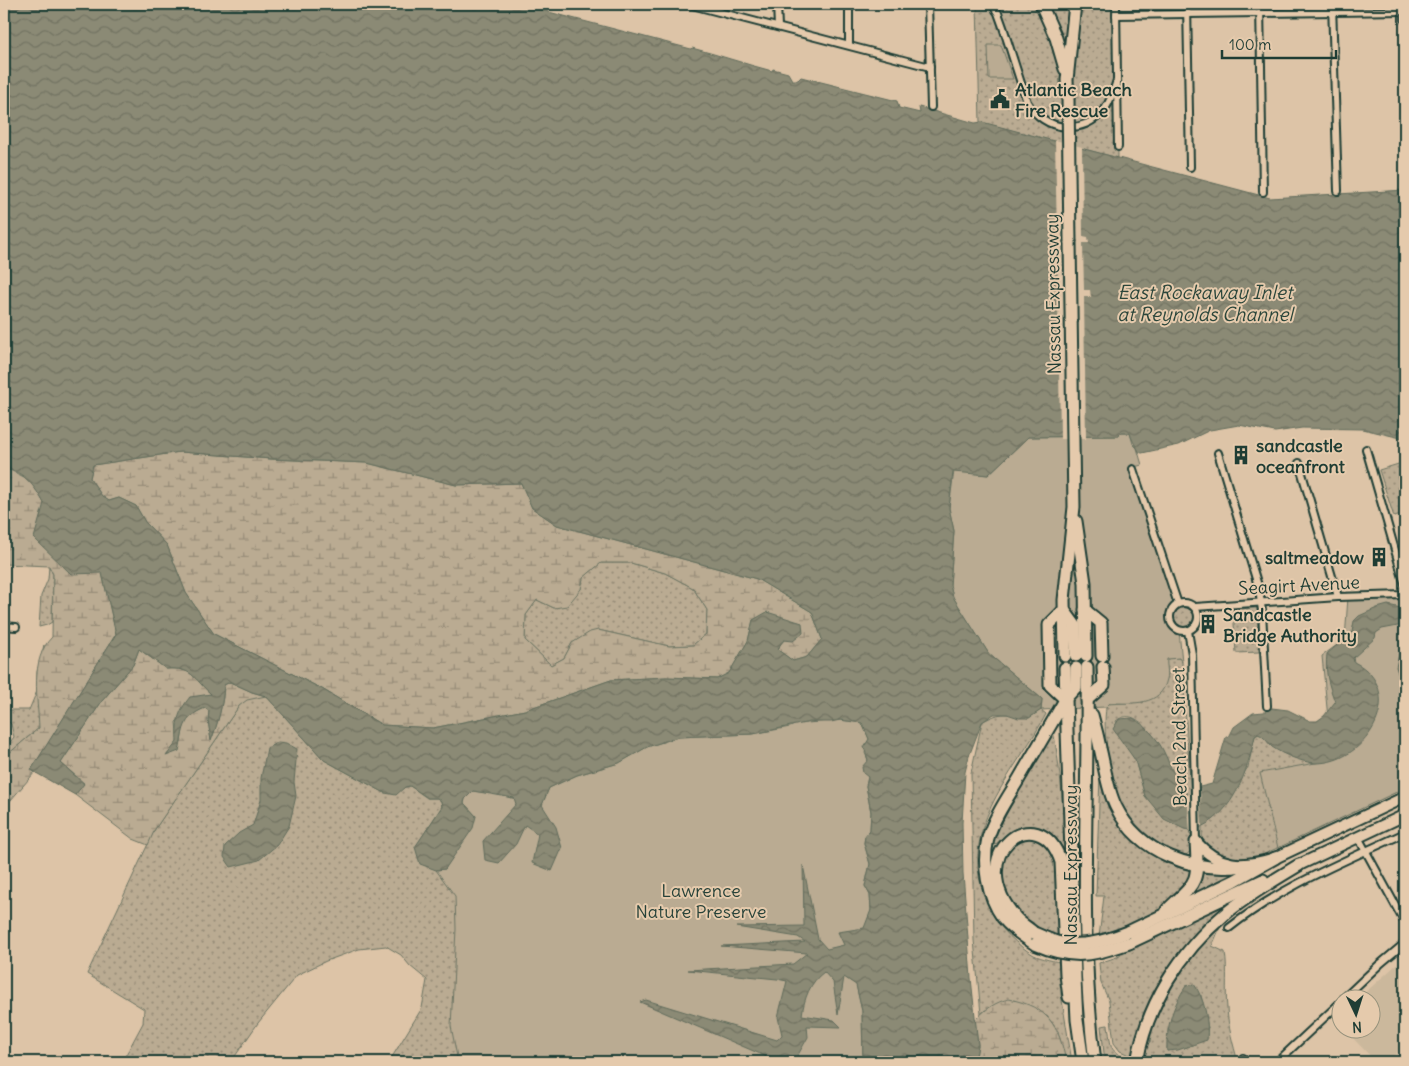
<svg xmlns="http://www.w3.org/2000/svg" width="1409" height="1066" font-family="Delius,sans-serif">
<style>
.built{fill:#cbb89c}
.grass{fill:url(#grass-dots);stroke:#6c7463;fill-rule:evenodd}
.wetland{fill:url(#wetland-marsh);stroke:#6c7463;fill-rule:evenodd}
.park{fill:#baab92;stroke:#6c7463}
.water{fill:url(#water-waves);stroke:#606b5b;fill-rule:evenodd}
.pier{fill:#ddc4a7}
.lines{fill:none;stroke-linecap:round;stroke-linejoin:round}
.trunk-tunnel{stroke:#b7a990;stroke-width:11;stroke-dasharray:11 5.5;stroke-linecap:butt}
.minor-casing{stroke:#1f3d34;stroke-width:10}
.primary-casing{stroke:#1f3d34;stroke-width:14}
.trunk-casing{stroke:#1f3d34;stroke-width:15}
.minor{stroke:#e5caac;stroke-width:6}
.primary{stroke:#e5caac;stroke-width:10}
.trunk{stroke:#e5caac;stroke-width:11}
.trunk-bridge-casing{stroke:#1f3d34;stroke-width:15;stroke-linecap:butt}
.trunk-bridge{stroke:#e5caac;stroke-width:11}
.labels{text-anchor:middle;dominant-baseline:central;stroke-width:4;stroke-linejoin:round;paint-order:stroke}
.poi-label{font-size:18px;font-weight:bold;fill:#1f3d34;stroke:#e5caac;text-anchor:start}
.street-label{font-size:18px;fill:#1f3d34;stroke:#e5caac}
.park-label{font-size:18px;fill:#274239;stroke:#e5caac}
.water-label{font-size:19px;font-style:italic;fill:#2a453a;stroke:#e5caac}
</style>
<defs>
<pattern id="grass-dots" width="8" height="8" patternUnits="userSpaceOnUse" patternTransform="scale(1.25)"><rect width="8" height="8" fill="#baab92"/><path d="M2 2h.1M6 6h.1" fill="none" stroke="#978c78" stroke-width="1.8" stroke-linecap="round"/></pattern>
<pattern id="wetland-marsh" width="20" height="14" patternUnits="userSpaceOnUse" patternTransform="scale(1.25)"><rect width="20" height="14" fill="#baab92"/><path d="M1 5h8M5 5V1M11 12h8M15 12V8" fill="none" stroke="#978c78"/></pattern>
<pattern id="water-waves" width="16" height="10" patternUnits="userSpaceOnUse" patternTransform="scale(1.25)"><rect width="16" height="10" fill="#8b8a75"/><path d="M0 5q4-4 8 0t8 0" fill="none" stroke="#717261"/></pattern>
</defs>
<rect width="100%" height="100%" fill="#ddc4a7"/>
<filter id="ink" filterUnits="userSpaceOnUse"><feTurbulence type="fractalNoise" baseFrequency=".02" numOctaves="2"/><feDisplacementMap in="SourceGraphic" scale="10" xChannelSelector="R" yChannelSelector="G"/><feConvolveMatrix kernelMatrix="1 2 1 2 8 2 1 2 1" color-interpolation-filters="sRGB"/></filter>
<g filter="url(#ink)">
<polygon class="built" points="1405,957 1405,1045 1387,1062 1376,1062 1344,1029 1372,1028 1372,998 1359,998"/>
<g class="grass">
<polygon points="977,4 1116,4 1118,158 980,122"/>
<polygon points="1405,462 1405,514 1394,517 1379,470"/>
<polygon points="601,563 631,563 665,573 693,588 707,610 706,634 693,645 669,646 598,630 572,643 564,658 551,665 525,640 526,615 537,600 554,608 581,589 583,578"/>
<polygon points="49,566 53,574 52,622 47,625 39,627 41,596 48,579"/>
<circle cx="1184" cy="617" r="14"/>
<polygon points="1257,608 1259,652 1236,653 1233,609"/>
<polygon points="44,645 39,728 7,755 4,770 4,750 14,737 11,724 4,718 4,710 29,710 37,691 37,672"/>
<path d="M1169 658H1179L1182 662 1191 793 1187 795C1184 791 1180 787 1177 783 1168 767 1144 699 1116 721L1135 760 1145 796 1189 830 1190 834H1192L1191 851 1186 855H1181C1151 843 1126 819 1114 788L1117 787 1116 782 1112 783C1108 765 1102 721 1107 704L1144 702 1168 675 1166 662Z"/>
<polygon points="252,692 266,696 324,760 385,793 410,786 427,798 437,798 441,801 442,806 415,848 462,874 458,1062 389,1062 422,1008 427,980 410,966 401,955 386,946 359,949 326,961 297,975 258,1023 231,1062 122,1062 143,1023 144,1009 87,974 155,829 239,706"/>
<path d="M1041 710 1046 714C1020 765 969 815 979 876 981 889 987 901 992 912 1000 929 1018 946 1034 955 1042 959 1055 961 1064 963L1061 994 1072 1062H1066L1058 1031 1047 1016 985 1010 981 1014 974 940 971 773 982 722C1003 710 1006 714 1029 718Z"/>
<path d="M1052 725C1061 770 1065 817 1065 862 1063 856 1062 849 1059 843 1050 826 1026 822 1010 831 1004 835 999 841 995 845L989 844 991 836Z"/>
<path d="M1259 734 1263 736 1272 746 1316 763 1332 760 1405 788 1258 857C1242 861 1210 862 1203 841 1202 837 1202 830 1202 826L1214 819 1248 767 1255 736Z"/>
<polygon points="1100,774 1106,789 1104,794 1126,826 1191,867 1193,877 1163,908 1111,934 1099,937 1104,896 1096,896"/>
<polygon points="1027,835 1042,839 1059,864 1061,937 1036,927 1012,906 1003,887 999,865 1004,850"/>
<polygon points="1200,870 1234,873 1233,875 1182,900"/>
<path d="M1233 899 1234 901C1218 915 1200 930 1185 946 1157 976 1146 1019 1134 1057L1120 1051 1114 1043 1109 1001 1101 983 1099 963 1120 956V953Z"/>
<path d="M1221 925 1212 946 1225 952C1228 972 1225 989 1227 1008 1228 1027 1233 1044 1238 1062H1142L1144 1061 1145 1058H1143L1146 1043 1150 1042C1151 1035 1152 1027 1155 1019 1165 983 1194 950 1221 925ZM1201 995 1208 1028 1167 1051 1168 1029Z"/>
<path d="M1108 1025C1112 1054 1109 1049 1133 1062H1105L1101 1026Z"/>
</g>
<g class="wetland">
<path d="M180 452 271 459 367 463 456 485 521 483 532 508 557 525 757 579 812 612 822 639 807 657 793 661 778 650 780 644 802 623 789 620H753L748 641 729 673 717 679 666 677 611 680 525 710 433 728 382 725 322 689 214 634 186 593 167 545 145 522 136 506 119 498 109 501 102 497 90 478 93 465ZM601 563H631L665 573 693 588 707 610 706 634 693 645 669 646 598 630 590 632 572 643 564 658 551 665 525 640 526 615 537 600 554 608 567 606 581 589 583 578Z"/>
<path d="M4 470H10L24 477 35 487 44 503 102 573 116 634 32 769 35 772 4 808V770L7 755 39 728C38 699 29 660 52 637L53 574 49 566 4 564Z"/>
<path d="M139 649 166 669C193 667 193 678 211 694L176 722 178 742 167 755 181 742 183 729 187 720 196 712 205 708 209 711 208 720 211 740C218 722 223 704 224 685L230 682 252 692 266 696 247 700 239 706 155 829 148 845 133 839 75 795 84 783 61 763 102 701 133 665Z"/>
<path d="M1009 999C1048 1007 1059 1025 1066 1062H975L978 1045 975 1020C986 1009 995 1002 1009 999Z"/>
</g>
<g class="park">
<polygon points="988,45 1001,45 1013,79 989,79"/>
<path d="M1120 433H1130L1133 444 1137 448 1142 465 1134 467 1173 602C1174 614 1162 621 1179 631L1182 662 1179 658 1167 659C1166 666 1169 672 1167 679 1161 707 1132 703 1110 703L1106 707 1041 710 1042 699 989 654 953 597 950 585 954 531 949 508 954 471 988 475 1028 437 1119 436Z"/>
<polygon points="1405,595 1405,788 1278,848 1260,773 1332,760 1322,656 1345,639 1348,597"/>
<polygon points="840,720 862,723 869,739 865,753 868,760 868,777 866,786 871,812 870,830 865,836 864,843 870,864 865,886 870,895 871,910 856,984 862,1011 863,1062 458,1062 451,1026 456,929 455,896 436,870 445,869 476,816 464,803 465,799 472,791 495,794 542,805 549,788 577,775 619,763 647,747 678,737 753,734 790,727 797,724"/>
</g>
<g class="water">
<path d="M4 4H518L691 49 692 48C719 55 745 64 772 71L773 69 788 73 792 80H798L801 77 897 101 899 108 920 113 919 107 975 123 982 122 1270 198 1405 190V439L1363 429 1302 428 1275 432 1239 425 1210 430 1179 445 1142 453 1139 452C1137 446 1132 442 1130 433H1120L1119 436 1028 437 988 475 953 472 949 508 954 531 950 585 953 597 989 654 1042 699 1041 710 1029 718H1019L1007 714H994L982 722 969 756 965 772 962 823 963 873 971 978 978 1045 975 1062H863L862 1011 856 985 844 977 838 1015 833 982 824 972C810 982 804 999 802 1015L834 1020 841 1027 807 1026 808 1037 794 1062H769L765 1056 640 1002 646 1000 777 1040 782 1035 778 1017 787 981 777 979 688 970 793 964 807 953 721 946 805 942 798 937 736 927 804 926 803 865 818 939 827 949 844 945 838 932 864 928 871 910 870 895 865 886 870 864 864 843 865 836 870 830 871 812 866 786 868 777 863 773 862 767 868 760 864 747 869 739 862 723 840 720 831 722H810L753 734 678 737 647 747 619 763 577 775 549 788 542 805 556 827 562 848 552 871 532 863 538 834 525 825 516 844 499 863 485 860 483 841 516 804 514 798 473 791 465 799 464 803 476 816 473 828 445 869 436 870 420 864 415 847 442 807 441 801 437 798H428L410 786 405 787 396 795 385 793 324 760 266 696 252 692 230 682 224 685C223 705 218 723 211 741L208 720 209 711 205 708C181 718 184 730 179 751L166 756 177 742C176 723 177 713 190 697L211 694C193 678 193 667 166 669L139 649 133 665 102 701 61 763 84 784 75 795 31 770 116 634 102 573 71 574 34 538 44 503C35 488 24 469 4 470ZM180 452 271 459 367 463 456 485 521 483 532 508 557 525 757 579 812 612 822 639 807 657 793 661 778 650 780 645 784 640 793 641 803 633 802 623 767 612 753 620 748 641 729 673 717 679 666 677 611 680 525 710 433 728 382 725 322 689 214 634 186 593 167 545 145 522 136 506 119 498 109 501 102 496 90 478 93 465Z"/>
<path d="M1388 605 1405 609V628L1403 625 1382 629 1376 633 1375 638 1353 658 1354 662C1409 689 1369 764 1315 763 1301 762 1284 755 1272 747 1267 742 1265 737 1258 734L1255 736C1248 766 1239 799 1214 819 1207 825 1197 828 1190 833L1189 830 1184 829 1164 819 1145 796 1135 760 1113 729 1119 719 1133 718C1145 726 1156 736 1163 750 1171 766 1175 782 1188 795L1200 787 1212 784 1226 737H1229L1234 727 1253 713 1264 712 1272 708 1288 710 1310 721H1317L1324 716 1335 702C1328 683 1325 673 1327 654L1352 632 1354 621 1359 616 1377 608Z"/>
<polygon points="1405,628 1405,694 1396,667"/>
<polygon points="278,742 286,743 297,749 294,782 296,796 289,826 277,845 259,860 231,867 224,857 225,846 239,833 253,825 261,800 261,778 267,748"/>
<path d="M1194 984C1205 1000 1209 1021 1207 1040L1178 1050 1167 1051C1166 1027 1173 1005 1186 986Z"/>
</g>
<g class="pier">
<polygon points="1055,140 1082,147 1083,236 1088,237 1089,243 1083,243 1084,290 1090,290 1091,297 1084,297 1086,439 1060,439 1058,296 1055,296 1055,290 1058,289 1057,243 1054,243 1054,237 1057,237"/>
<polygon points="1200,787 1202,826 1190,833 1187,795"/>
</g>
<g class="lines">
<g class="trunk-tunnel">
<polyline points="1071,656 1071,667"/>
<polyline points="1081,656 1082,667"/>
<polyline points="1092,656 1092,667"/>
</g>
<defs>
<g id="minor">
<polyline points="688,4 930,67"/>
<polyline points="777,4 778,27"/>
<polyline points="928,4 931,107"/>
<path d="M992 4 998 13 1003 27 1027 102C1044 131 1083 137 1105 109 1111 100 1114 90 1117 80"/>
<polyline points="1116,4 1118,147"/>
<polyline points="1187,4 1190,167"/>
<polyline points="1260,4 1263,192"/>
<polyline points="1332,4 1338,191"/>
<polyline points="1405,4 1405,20"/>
<polyline points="1116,15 1405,11"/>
<polyline points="849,45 849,4"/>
<polyline points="1366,449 1405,585"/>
<polyline points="1218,453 1259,589 1262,611 1267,706"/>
<polyline points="1299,463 1338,597"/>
<polyline points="1133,469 1178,604"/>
<circle cx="1184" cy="617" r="14"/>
<polyline points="1195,607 1338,597 1405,595"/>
<polyline points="4,626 16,627"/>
<polyline points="1188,631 1192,654 1196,842"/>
<polyline points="1358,837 1405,923"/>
<path d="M1229 928C1282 886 1345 861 1405 833"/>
<polyline points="1344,998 1380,964 1405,943"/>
<polyline points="1243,1058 1248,1062"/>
<polyline points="1277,1062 1342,1001"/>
<polyline points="1402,1062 1405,1059"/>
</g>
<g id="primary">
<path d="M1196 842C1219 868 1243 868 1275 858L1405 797"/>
<polyline points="1299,865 1405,815"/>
</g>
<g id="trunk">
<polyline points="1041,4 1056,38 1065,69"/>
<polyline points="1068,98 1067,80 1075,4"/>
<polyline points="1076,521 1085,583 1086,656"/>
<polyline points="1064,610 1049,625 1050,685 1065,699"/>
<polyline points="1064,610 1075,625 1076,656"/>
<polyline points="1085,610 1101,623 1102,656"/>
<polyline points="1065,656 1064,600 1074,507 1070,242"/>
<path d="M1087 667C1089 798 1078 932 1095 1062"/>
<polyline points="1065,668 1075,978 1077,1020 1083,1062"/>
<polyline points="1065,699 1076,687 1076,668"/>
<polyline points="1087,700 1104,685 1103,667"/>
<path d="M1092 715C1095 726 1098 737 1100 748 1105 768 1107 789 1116 807 1139 854 1195 873 1243 866"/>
<path d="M1167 910C1196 882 1199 884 1196 842"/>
<polyline points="1128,932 1234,881 1275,858"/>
<path d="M1034 933C1029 928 1021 924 1016 918 960 854 1039 795 1061 862L1066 975 1069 997"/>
<polyline points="1129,943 1263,880"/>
<path d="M1035 944C1024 937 1012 929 1003 918 987 896 982 864 988 838 994 817 1009 796 1020 777 1035 751 1051 725 1066 698"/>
<path d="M1137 1062C1147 1004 1180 952 1225 914 1248 895 1274 880 1299 865"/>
</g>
</defs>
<use href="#minor" class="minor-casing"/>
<use href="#primary" class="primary-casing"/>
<use href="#trunk" class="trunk-casing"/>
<use href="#minor" class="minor"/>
<use href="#primary" class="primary"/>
<use href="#trunk" class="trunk"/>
<defs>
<g id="trunk-bridge">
<polyline points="1068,98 1070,242"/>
<path d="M1034 933C1042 936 1049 940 1057 942 1082 948 1105 941 1128 932"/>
<path d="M1035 944C1072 960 1092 956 1129 943"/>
</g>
</defs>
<use href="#trunk-bridge" class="trunk-bridge-casing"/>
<use href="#trunk-bridge" class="trunk-bridge"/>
</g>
</g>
<defs>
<symbol id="civic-bare" viewBox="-9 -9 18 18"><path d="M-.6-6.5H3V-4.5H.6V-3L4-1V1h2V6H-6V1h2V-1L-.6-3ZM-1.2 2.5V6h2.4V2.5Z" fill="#1f3d34" stroke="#e5caac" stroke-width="2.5" paint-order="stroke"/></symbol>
<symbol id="building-bare" viewBox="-9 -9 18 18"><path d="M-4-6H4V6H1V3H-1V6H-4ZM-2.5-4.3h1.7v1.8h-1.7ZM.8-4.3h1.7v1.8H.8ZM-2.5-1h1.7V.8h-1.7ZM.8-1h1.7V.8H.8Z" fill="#1f3d34" stroke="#e5caac" stroke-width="2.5" paint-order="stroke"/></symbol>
</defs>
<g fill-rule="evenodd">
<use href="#civic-bare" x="986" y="85" width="28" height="28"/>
<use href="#building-bare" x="1227" y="441" width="28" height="28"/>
<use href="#building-bare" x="1365" y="543" width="28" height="28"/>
<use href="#building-bare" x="1194" y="610" width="28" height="28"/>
</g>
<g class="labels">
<g class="poi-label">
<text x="1015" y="89">Atlantic Beach<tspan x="1015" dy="21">Fire Rescue</tspan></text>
<text x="1256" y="445">sandcastle<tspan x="1256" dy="21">oceanfront</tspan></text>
<text x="1364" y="557" text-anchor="end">saltmeadow</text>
<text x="1223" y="614">Sandcastle<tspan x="1223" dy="21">Bridge Authority</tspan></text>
</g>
<g class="street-label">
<text transform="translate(1053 294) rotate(-91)">Nassau Expressway</text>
<text transform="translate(1299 585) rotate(-3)">Seagirt Avenue</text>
<text transform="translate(1179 737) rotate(-91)">Beach 2nd Street</text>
<text transform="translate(1070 865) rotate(-90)">Nassau Expressway</text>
</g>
<g class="park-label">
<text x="701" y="890">Lawrence<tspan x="701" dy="21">Nature Preserve</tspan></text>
</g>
<g class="water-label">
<text x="1205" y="292">East Rockaway Inlet<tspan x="1205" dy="22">at Reynolds Channel</tspan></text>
</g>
</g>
<rect width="1409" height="1066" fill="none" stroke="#e5caac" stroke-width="20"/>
<rect x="10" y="10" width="1389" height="1046" fill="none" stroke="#1f3d34" stroke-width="2" filter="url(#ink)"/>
<g transform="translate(1356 1014) rotate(176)"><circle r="24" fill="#e5caac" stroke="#96927c"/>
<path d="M0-4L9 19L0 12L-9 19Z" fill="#1f3d34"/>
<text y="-8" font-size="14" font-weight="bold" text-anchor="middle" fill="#1f3d34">N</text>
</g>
<path d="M1222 50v8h114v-8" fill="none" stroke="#1f3d34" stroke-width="2.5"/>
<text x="1229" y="50" font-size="15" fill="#1f3d34" stroke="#e5caac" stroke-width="4" paint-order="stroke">100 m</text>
</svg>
